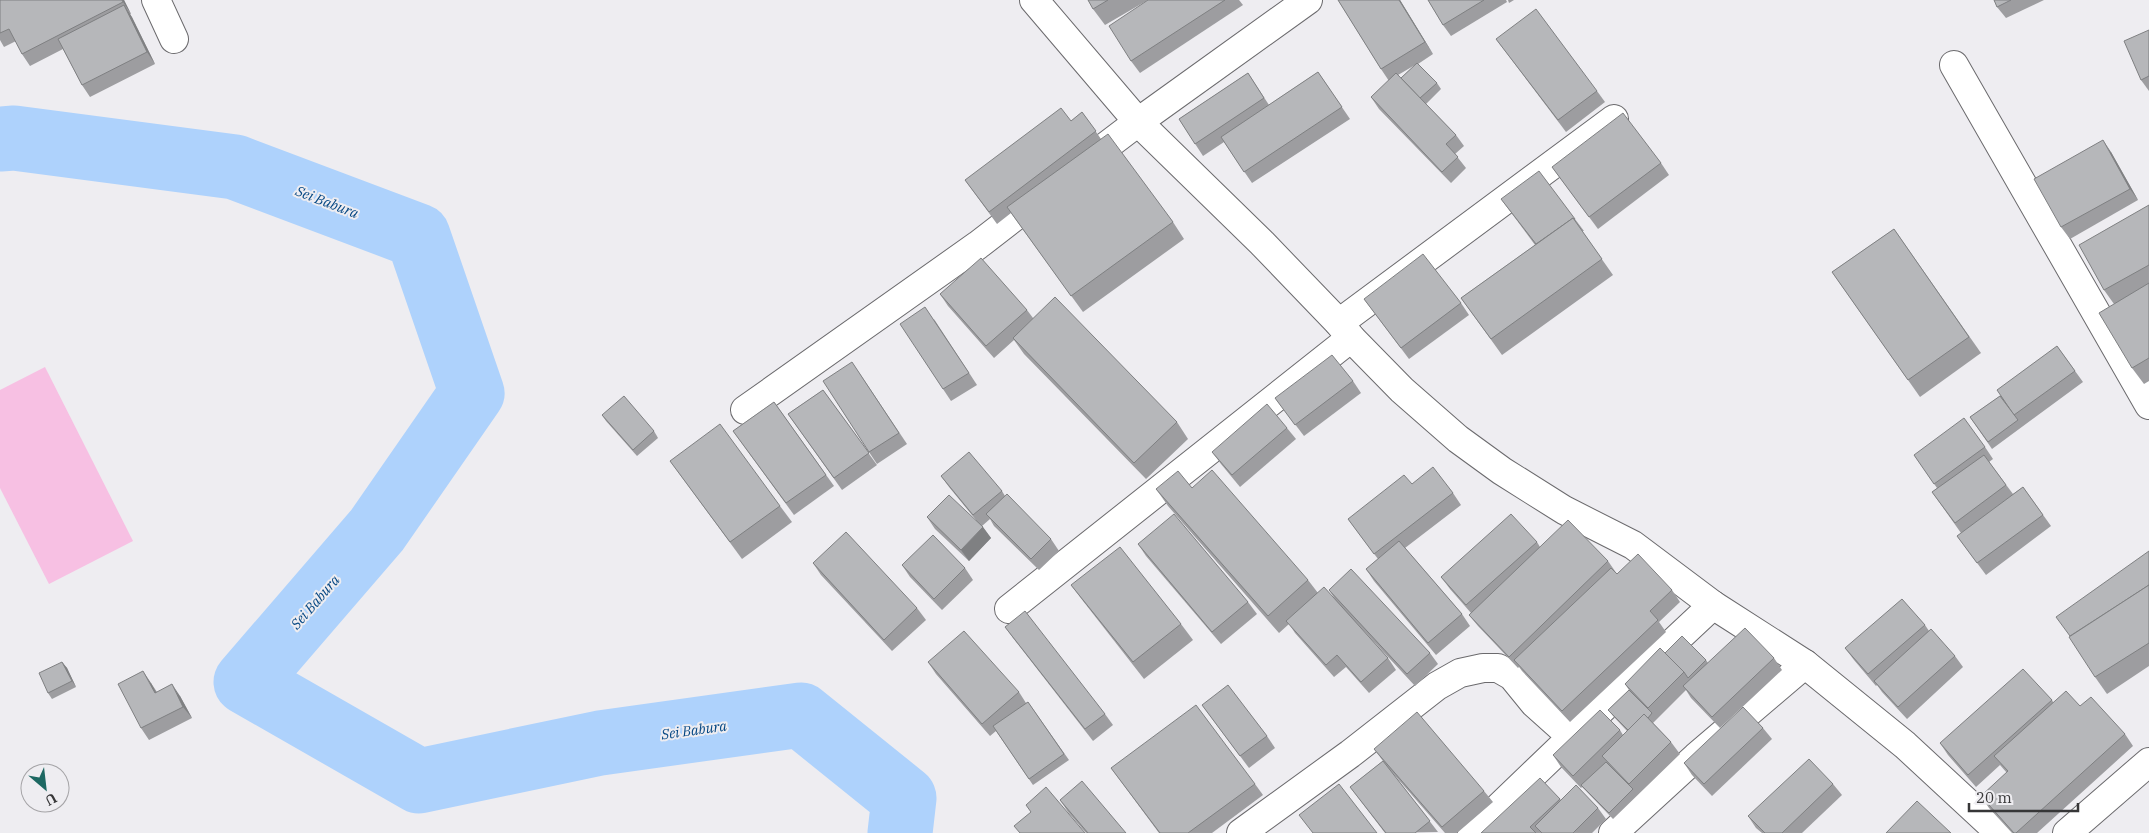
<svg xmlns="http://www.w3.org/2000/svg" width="2149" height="833" font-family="'IBM Plex Serif',serif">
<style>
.green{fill:#f7c0e3}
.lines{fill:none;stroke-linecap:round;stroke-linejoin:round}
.river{stroke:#aed2fc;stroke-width:65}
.street-casing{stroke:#6b6a6d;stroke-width:30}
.street{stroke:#fff;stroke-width:28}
.wall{fill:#9d9da0;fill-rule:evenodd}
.shaded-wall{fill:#7f8082}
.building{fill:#b6b7ba;stroke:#7f8082}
.labels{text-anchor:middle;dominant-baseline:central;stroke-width:4;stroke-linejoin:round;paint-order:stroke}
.water-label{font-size:14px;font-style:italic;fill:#054783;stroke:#eeedf1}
</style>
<rect width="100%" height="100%" fill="#eeedf1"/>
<polygon class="green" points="45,367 133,541 49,584 0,488 0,390"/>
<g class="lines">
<polyline class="river" points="0,139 14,138 235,167 418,236 472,393 377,530 246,682 419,781 600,743 801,715 904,798 900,833"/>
<defs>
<g id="street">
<polyline points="156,0 174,39"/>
<polyline points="1034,0 1138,122 1262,243 1339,323 1351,338 1402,390 1458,439 1502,471 1564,510 1633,545 1713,605 1805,664 1905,745 2000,833"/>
<polyline points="1954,65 2149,405"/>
<polyline points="1084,163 1138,122 1308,0"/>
<polyline points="1339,323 1614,119"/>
<polyline points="745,410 978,245 1044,194"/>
<polyline points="1009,609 1351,338"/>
<polyline points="1241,833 1350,754 1437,686 1460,673 1483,668 1498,668 1512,676 1534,703 1572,737 1713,605"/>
<polyline points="1472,833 1572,737"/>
<polyline points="1613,833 1696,757 1805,664"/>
<polyline points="2067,833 2149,762"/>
</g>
</defs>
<use href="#street" class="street-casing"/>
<use href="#street" class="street"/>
</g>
<g class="wall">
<polygon points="0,0 124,0 131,14 130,14 155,64 90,97 82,85 63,49 30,66 22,54 16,41 4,47 0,40"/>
<polygon points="1088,0 1148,0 1105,25 1093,9"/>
<polygon points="1148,0 1239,0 1243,5 1140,73 1131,61"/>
<path d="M1338 0H1400L1433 54 1418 64 1437 83 1441 89 1426 104 1456 135 1464 146 1455 154 1466 168 1451 183 1379 109 1371 97 1389 81 1381 69ZM1415 65 1401 78 1398 75Z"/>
<polygon points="1428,0 1506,0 1507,2 1451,36 1443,25"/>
<polygon points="1508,0 1514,0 1509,3"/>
<polygon points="1994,0 2044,0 2006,18 1997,7"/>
<polygon points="2149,30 2149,91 2141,80"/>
<polygon points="1496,39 1597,91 1605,102 1566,132"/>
<polygon points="1318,72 1350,119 1252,183 1224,142 1203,156 1179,119 1248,73 1269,105"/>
<polygon points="1082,112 1101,139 1173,222 1184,239 1083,312 1011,213 997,224 965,180 1071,121"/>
<polygon points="2111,152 2138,200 2070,239 2061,227"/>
<polygon points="1661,163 1669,175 1598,229 1552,167"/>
<polygon points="1501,199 1575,219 1584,231 1582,231 1613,275 1502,355 1461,298 1535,245"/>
<polygon points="2149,205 2149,381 2144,384 2132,368 2114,304 2104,290"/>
<polygon points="1894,229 1981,353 1920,397 1832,272"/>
<polygon points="940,294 1027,310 1033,318 1177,422 1188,439 1146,479 1024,354 1014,340 994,358 948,306"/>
<polygon points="1364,299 1461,303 1469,315 1409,359"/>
<polygon points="934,319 977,385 951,401 943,389"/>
<polygon points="2057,346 2083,382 1992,449 1970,417 2000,396"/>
<polygon points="860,374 907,444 877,464 869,452"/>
<polygon points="1353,381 1361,393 1304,436 1275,398"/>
<polygon points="823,390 877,465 842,490 788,414"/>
<polygon points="774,402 834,486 794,515 733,431"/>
<polygon points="602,415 654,431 658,438 637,456 606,421"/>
<polygon points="1287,428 1296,439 1240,487 1221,464 1212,452"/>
<polygon points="1985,447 1993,459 1989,462 2013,494 2023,487 2051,526 1986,575 1957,536 1961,533 1932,492 1937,488 1914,455"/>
<polygon points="670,461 780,506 792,522 742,559"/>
<polygon points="941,476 1002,491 1005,496 1051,539 1059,551 1039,570 994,526 990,519 982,526 991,538 969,561 935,529 927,517 976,520 949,487"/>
<polygon points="1412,484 1453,493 1461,505 1405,548 1462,614 1470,626 1436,655 1374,581 1366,569 1378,559 1348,519"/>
<polygon points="1192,488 1308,580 1318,593 1335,599 1329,590 1430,653 1438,664 1415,686 1352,618 1388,658 1396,670 1369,693 1346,667 1334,677 1295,633 1289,624 1279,633 1168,506 1156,489"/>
<polygon points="1537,542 1540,547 1608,561 1617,574 1672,590 1680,602 1659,622 1666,632 1570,722 1522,671 1519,667 1518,668 1478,626 1469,615 1471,613 1450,589 1441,577"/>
<polygon points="1138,544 1248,602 1257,614 1221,644 1146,556"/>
<polygon points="2149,551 2149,666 2107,694 2095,677"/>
<polygon points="813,563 917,608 926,620 892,651 821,575"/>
<polygon points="902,565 965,568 973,580 942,610 910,577"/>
<polygon points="1071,585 1181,624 1193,640 1144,679 1083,601"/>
<polygon points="1925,625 1929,631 1955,656 1963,667 1907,719 1882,692 1877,685 1876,686 1854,660 1845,648"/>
<polygon points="1005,627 1105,714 1113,725 1093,741 1013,638"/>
<polygon points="1665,653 1706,660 1708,663 1774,658 1782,670 1720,728 1691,698 1686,690 1653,723 1671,742 1680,754 1613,819 1586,791 1582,787 1581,788 1561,767 1553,755 1620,730 1623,735 1627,731 1613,716 1608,710 1629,690 1625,684"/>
<polygon points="62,662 67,668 76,687 52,699 48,693"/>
<polygon points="928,662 1019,692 1026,703 1028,702 1069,760 1033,785 996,731 990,736 936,674"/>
<polygon points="151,683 157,692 180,696 192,718 149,740 141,728"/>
<polygon points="2052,700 2053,702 2080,706 2125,734 2133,746 2037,833 2012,833 1989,808 1981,796 2007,773 2000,765 1976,787 1948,755 1940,743"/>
<polygon points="1202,705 1267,736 1275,748 1249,768"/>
<polygon points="1763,728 1772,739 1712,796 1692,775 1684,763"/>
<polygon points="1374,749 1484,791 1493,802 1457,833 1445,833 1391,771 1438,832 1385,833 1350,787 1383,761"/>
<polygon points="1111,768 1255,784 1263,795 1212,833 1159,833"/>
<polygon points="1833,784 1842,795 1802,833 1762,833 1756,828 1748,816"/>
<polygon points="1560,799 1561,800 1598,808 1606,819 1592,833 1481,833"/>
<polygon points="1060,800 1126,833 1086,833 1068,812"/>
</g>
<g class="shaded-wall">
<polygon points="122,0 124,0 131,14 123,2"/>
<polygon points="1399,0 1400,0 1433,54 1425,42"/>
<polygon points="124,5 132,17 155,64 147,52"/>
<polygon points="2103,140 2111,152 2138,200 2130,189"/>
<polygon points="983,527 991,538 969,561 961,550"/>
<polygon points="62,662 67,668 76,687 72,681"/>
<polygon points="143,671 151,683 163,705 155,693"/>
<polygon points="172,684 180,696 192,718 183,707"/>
</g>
<g class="building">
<polygon points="0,0 122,0 123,2 22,54 9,29 0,33"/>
<polygon points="1088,0 1108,0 1093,9"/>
<polygon points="1148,0 1225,0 1131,61 1109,26"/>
<polygon points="1338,0 1399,0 1425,42 1381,69"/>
<polygon points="1428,0 1484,0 1443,25"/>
<polygon points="1994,0 2011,0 1997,7"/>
<polygon points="124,5 147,52 82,85 58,39"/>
<polygon points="1536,9 1597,91 1558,120 1496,39"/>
<polygon points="2149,30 2149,76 2141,80 2124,41"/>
<polygon points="1417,63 1437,83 1420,98 1401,78"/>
<polygon points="1318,72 1342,107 1244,172 1221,137"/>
<polygon points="1248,73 1264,98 1195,144 1179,119"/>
<polygon points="1396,73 1456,135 1446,144 1458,157 1442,172 1371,97"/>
<polygon points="1061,108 1071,121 1082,112 1096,131 989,212 965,180"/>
<polygon points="1623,113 1661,163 1589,217 1552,167"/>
<polygon points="1108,134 1173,222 1071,296 1007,207"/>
<polygon points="2103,140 2130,189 2061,227 2034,179"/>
<polygon points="1539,171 1575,219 1574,220 1573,218 1536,244 1501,199"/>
<polygon points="2149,205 2149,265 2104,290 2079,245"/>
<polygon points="1573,218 1602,259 1491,339 1461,298"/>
<polygon points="1894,229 1969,337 1908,380 1832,272"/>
<polygon points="1423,254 1461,303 1401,348 1364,299"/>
<polygon points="981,258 1027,310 986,346 940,294"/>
<polygon points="2149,283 2149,358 2132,368 2099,313"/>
<polygon points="1055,297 1177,422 1134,463 1013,338"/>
<polygon points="925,307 969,373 943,389 900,324"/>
<polygon points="2057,346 2075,371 2014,415 1997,390"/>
<polygon points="1332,355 1353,381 1295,425 1275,398"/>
<polygon points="852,362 899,433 869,452 823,381"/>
<polygon points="823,390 869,453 834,478 788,414"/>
<polygon points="624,396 654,431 633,450 602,415"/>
<polygon points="2000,396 2018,420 1988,442 1970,417"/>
<polygon points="774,402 826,475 786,503 733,431"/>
<polygon points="1267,404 1287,428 1232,475 1212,452"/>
<polygon points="1964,418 1985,447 1934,484 1914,455"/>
<polygon points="720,424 780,506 730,542 670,461"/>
<polygon points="969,452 1002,491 973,515 941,476"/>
<polygon points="1984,455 2006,485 1955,523 1932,492"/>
<polygon points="1433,467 1453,493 1374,554 1348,519 1404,475 1412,484"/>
<polygon points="1212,470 1308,580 1268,616 1156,489 1178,471 1192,488"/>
<polygon points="2023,487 2043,515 1977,563 1957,536"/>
<polygon points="1007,494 1051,539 1031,559 986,514"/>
<polygon points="949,495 983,527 961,550 927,517"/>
<polygon points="1174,514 1248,602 1212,632 1138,544"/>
<polygon points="1511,514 1537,542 1466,605 1441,577"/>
<polygon points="1568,520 1608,561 1509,657 1469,615"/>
<polygon points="846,532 917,608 884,640 813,563"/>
<polygon points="933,535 965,568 934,599 902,565"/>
<polygon points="1399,541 1462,614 1428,643 1366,569"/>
<polygon points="1120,547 1181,624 1133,662 1071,585"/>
<polygon points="2149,551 2149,585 2070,636 2056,617"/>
<polygon points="1638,554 1672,590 1650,611 1658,620 1562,711 1514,660 1611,568 1617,574"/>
<polygon points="1351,569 1430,653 1407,674 1329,590"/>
<polygon points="2149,585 2149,643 2095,677 2069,637"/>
<polygon points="1324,587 1388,658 1361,682 1337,655 1326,665 1286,621"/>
<polygon points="1902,599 1925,625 1868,674 1845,648"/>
<polygon points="1025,611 1105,714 1085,729 1005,627"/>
<polygon points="1745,628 1774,658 1712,717 1683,686"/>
<polygon points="1931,629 1955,656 1898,707 1874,681"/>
<polygon points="964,631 1019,692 982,724 928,662"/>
<polygon points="1682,636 1706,660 1688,678 1684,672 1665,653"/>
<polygon points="1660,648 1684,672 1648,708 1625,684"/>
<polygon points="62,662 72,681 48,693 39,673"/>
<polygon points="2023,669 2052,700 1968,775 1940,743"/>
<polygon points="143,671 155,693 172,684 183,707 141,728 118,684"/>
<polygon points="1228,685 1267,736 1240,756 1202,705"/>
<polygon points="1629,690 1652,713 1648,718 1644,714 1628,730 1608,710"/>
<polygon points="2066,691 2080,706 2091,697 2125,734 2016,833 2014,833 1981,796 2008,771 1994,756"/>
<polygon points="1028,702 1064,754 1029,779 993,726"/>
<polygon points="1196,705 1255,784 1188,833 1160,833 1111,768"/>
<polygon points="1743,707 1763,728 1704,784 1684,763"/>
<polygon points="1600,710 1620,730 1573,776 1553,755"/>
<polygon points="1417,712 1484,791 1442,827 1374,749"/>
<polygon points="1644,714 1671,742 1629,784 1602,756"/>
<polygon points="1809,759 1833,784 1782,833 1765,833 1748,816"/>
<polygon points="1383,761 1430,821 1415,833 1386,833 1350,787"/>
<polygon points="1606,762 1633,789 1609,813 1581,785"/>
<polygon points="1540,778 1560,799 1530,827 1536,833 1481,833"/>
<polygon points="1082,781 1126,833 1088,833 1060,800"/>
<polygon points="1339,784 1377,833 1313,833 1299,815"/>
<polygon points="1576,785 1598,808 1573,833 1542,833 1535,826"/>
<polygon points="1046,787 1085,833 1020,833 1014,826 1031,812 1026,805"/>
<polygon points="1917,801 1951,833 1886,833"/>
</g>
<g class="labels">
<g class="water-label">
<text transform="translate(327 202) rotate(21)">Sei Babura</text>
<text transform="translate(315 602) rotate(-49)">Sei Babura</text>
<text transform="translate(694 730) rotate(-8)">Sei Babura</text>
</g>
</g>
<g transform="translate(45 788) rotate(152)"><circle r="24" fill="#eeedf1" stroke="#a5a4a7"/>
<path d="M0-4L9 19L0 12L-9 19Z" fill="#1d6862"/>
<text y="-8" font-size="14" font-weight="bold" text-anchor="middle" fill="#373738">U</text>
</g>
<path d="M1969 803v8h109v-8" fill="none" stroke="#373738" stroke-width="2.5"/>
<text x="1976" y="803" font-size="15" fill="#373738" stroke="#eeedf1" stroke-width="4" paint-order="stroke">20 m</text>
</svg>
